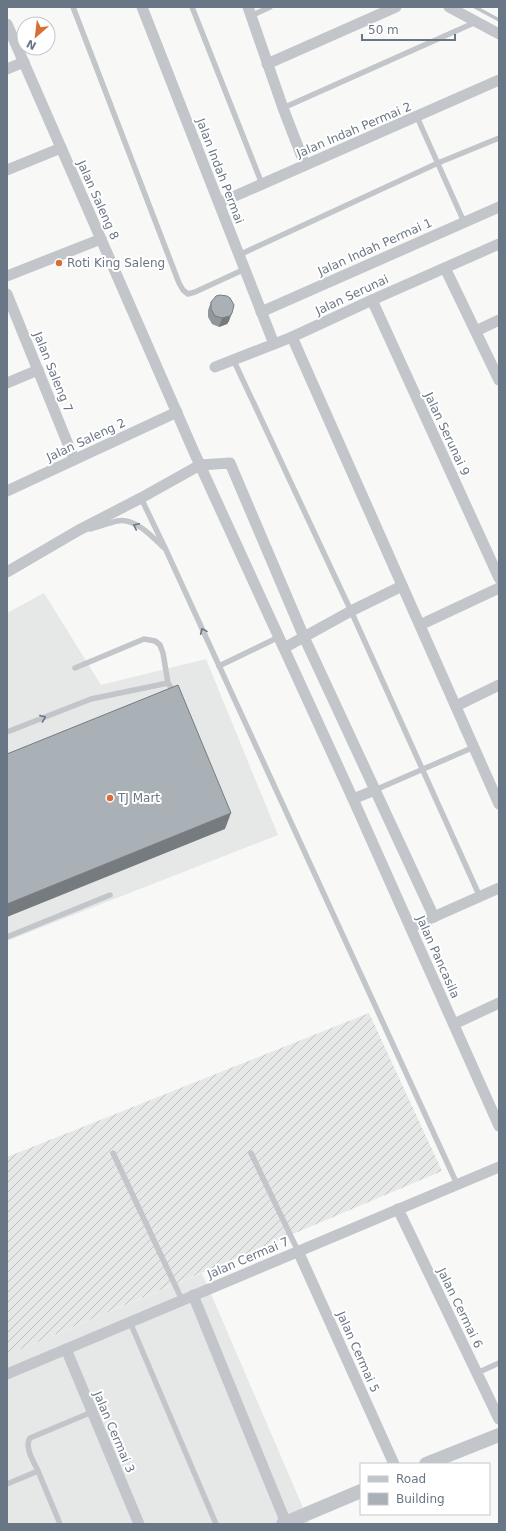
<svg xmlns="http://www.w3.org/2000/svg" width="506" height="1531" font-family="'DejaVu Sans',sans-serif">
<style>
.built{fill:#e6e7e7}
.industrial{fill:url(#industrial-furrows)}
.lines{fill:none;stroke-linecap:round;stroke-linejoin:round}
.stream{stroke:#bcc4ca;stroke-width:3.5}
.service{stroke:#c2c5c9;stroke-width:5.5}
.minor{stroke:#c2c5c9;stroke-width:11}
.tertiary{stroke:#c2c5c9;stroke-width:14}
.wall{fill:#91979d}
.shaded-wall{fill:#767b7f}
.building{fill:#a9b0b6;stroke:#767b7f}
.oneway{stroke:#697685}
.poi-dot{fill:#d86d36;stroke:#fff;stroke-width:1.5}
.labels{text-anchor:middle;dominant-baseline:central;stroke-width:4;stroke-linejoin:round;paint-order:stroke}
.street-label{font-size:12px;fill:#697685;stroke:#fff}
.poi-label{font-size:12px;fill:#697685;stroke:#fff;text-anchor:start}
</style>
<defs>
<pattern id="industrial-furrows" width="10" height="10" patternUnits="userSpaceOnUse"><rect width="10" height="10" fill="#e6e7e7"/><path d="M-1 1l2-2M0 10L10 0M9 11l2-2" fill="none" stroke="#bec0c1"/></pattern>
</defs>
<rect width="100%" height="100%" fill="#f8f8f6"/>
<g class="built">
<polygon points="44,593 101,685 206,659 278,835 7,941 7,613"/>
<polygon points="202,1273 310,1524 7,1524 7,1355"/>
</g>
<polygon class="industrial" points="369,1013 442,1171 7,1355 7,1157"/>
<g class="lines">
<polyline class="stream" points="475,7 499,20"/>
<g class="service">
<polyline points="73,7 179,283 183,290 188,294 195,292 245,269"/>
<polyline points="192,7 262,184"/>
<polyline points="251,16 270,7"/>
<polyline points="283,108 476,22"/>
<polyline points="417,117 464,222"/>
<polyline points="239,255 438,163 499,138"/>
<polyline points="233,359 351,611 480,897"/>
<polyline points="141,498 166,550 457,1184"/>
<path d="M90 529C99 527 108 523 117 521 134 517 152 536 163 547"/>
<polyline points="219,666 279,637"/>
<polyline points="75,668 144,639 155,641 160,645 163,653 168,683 175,694"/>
<polyline points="7,732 91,699 168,683"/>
<polyline points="375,790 474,747"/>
<polyline points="7,937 110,895"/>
<polyline points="113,1153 182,1300"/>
<polyline points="251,1153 298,1251"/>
<polyline points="130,1322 216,1524"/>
<polyline points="477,1373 499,1363"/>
<path d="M38 1471C34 1462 24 1447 30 1438L92 1412"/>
<polyline points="7,1484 38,1471 60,1524"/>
</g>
<g class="minor">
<polyline points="142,7 274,344"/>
<polyline points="248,7 283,108 305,165"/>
<polyline points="449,7 499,34"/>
<polyline points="7,24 194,452 353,799 499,1126"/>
<polyline points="267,64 396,7"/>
<polyline points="7,69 24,62"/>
<polyline points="7,170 61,148"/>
<polyline points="219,203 499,80"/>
<polyline points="445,268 499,380"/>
<polyline points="7,276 101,239"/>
<polyline points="7,294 74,459"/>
<polyline points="372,300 499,578"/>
<polyline points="261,312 499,207"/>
<polyline points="476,331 499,320"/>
<polyline points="292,337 499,804"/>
<polyline points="215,367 292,337 372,300 499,244"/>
<polyline points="7,383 38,370"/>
<polyline points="7,491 177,412"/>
<polyline points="7,572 79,530 141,498 200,465 230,463 304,637 434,917"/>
<polyline points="420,625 499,588"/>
<polyline points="284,648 351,611 402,586"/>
<polyline points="456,706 499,685"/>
<polyline points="353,799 375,790"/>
<polyline points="411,927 499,888"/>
<polyline points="454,1024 499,1003"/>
<polyline points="398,1209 499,1419"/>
<polyline points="298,1251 394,1464"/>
<polyline points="193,1295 286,1523"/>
<polyline points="66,1349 139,1524"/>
<polyline points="7,1374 499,1167"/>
</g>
<g class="tertiary">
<polyline points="426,1464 499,1435"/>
<polyline points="283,1524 361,1491"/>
</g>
</g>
<polygon class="wall" points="211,302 229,321 227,324 219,327 212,324 208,317 208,310"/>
<g class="shaded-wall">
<polygon points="232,313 229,321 227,324 219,327 222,318"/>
<polygon points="231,813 225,829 7,917 7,904"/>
</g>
<g class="building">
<polygon points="220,295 227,296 230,298 234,305 232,313 230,316 222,318 215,316 211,309 211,302 216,296"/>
<polygon points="178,685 231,813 7,904 7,754"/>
</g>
<defs><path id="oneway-chevron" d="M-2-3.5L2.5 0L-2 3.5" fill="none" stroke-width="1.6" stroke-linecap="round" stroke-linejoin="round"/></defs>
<g class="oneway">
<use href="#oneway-chevron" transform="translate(136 526) rotate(-155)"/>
<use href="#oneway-chevron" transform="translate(203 631) rotate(-114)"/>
<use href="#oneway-chevron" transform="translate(43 718) rotate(-21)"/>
</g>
<g class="poi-dot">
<circle cx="59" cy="263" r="4"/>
<circle cx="110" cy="798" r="4"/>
</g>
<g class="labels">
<g class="street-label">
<text transform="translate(354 130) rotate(-23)">Jalan Indah Permai 2</text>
<text transform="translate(220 171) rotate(69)">Jalan Indah Permai</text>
<text transform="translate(98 200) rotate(66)">Jalan Saleng 8</text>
<text transform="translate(375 247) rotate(-24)">Jalan Indah Permai 1</text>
<text transform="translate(352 295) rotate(-25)">Jalan Serunai</text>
<text transform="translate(53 372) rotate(68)">Jalan Saleng 7</text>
<text transform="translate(447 434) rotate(65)">Jalan Serunai 9</text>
<text transform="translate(86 440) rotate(-25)">Jalan Saleng 2</text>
<text transform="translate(438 957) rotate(66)">Jalan Pancasila</text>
<text transform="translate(248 1258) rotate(-23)">Jalan Cermai 7</text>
<text transform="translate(460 1308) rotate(64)">Jalan Cermai 6</text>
<text transform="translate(358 1352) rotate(66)">Jalan Cermai 5</text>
<text transform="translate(114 1432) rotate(67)">Jalan Cermai 3</text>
</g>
<g class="poi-label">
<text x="67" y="263">Roti King Saleng</text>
<text x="118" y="798">TJ Mart</text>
</g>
</g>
<rect width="506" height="1531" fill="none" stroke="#697685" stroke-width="16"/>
<rect x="360" y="1463" width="130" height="52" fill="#ffffff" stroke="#c3c8ce"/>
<rect x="368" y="1476" width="20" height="6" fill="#c2c5c9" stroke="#c3c8ce"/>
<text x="396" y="1483" font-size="12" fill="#697685">Road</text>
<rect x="368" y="1493" width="20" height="12" fill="#a9b0b6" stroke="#c3c8ce"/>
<text x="396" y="1503" font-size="12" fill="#697685">Building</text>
<g transform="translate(36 36) rotate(208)"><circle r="19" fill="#ffffff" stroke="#c3c8ce"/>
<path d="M0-3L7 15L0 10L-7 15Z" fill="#d86d36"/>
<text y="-6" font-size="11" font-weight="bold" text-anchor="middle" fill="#697685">N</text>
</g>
<path d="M362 34v6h93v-6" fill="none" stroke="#697685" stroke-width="2"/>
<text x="368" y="34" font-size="12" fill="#697685" stroke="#ffffff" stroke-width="3" paint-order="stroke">50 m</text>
</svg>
